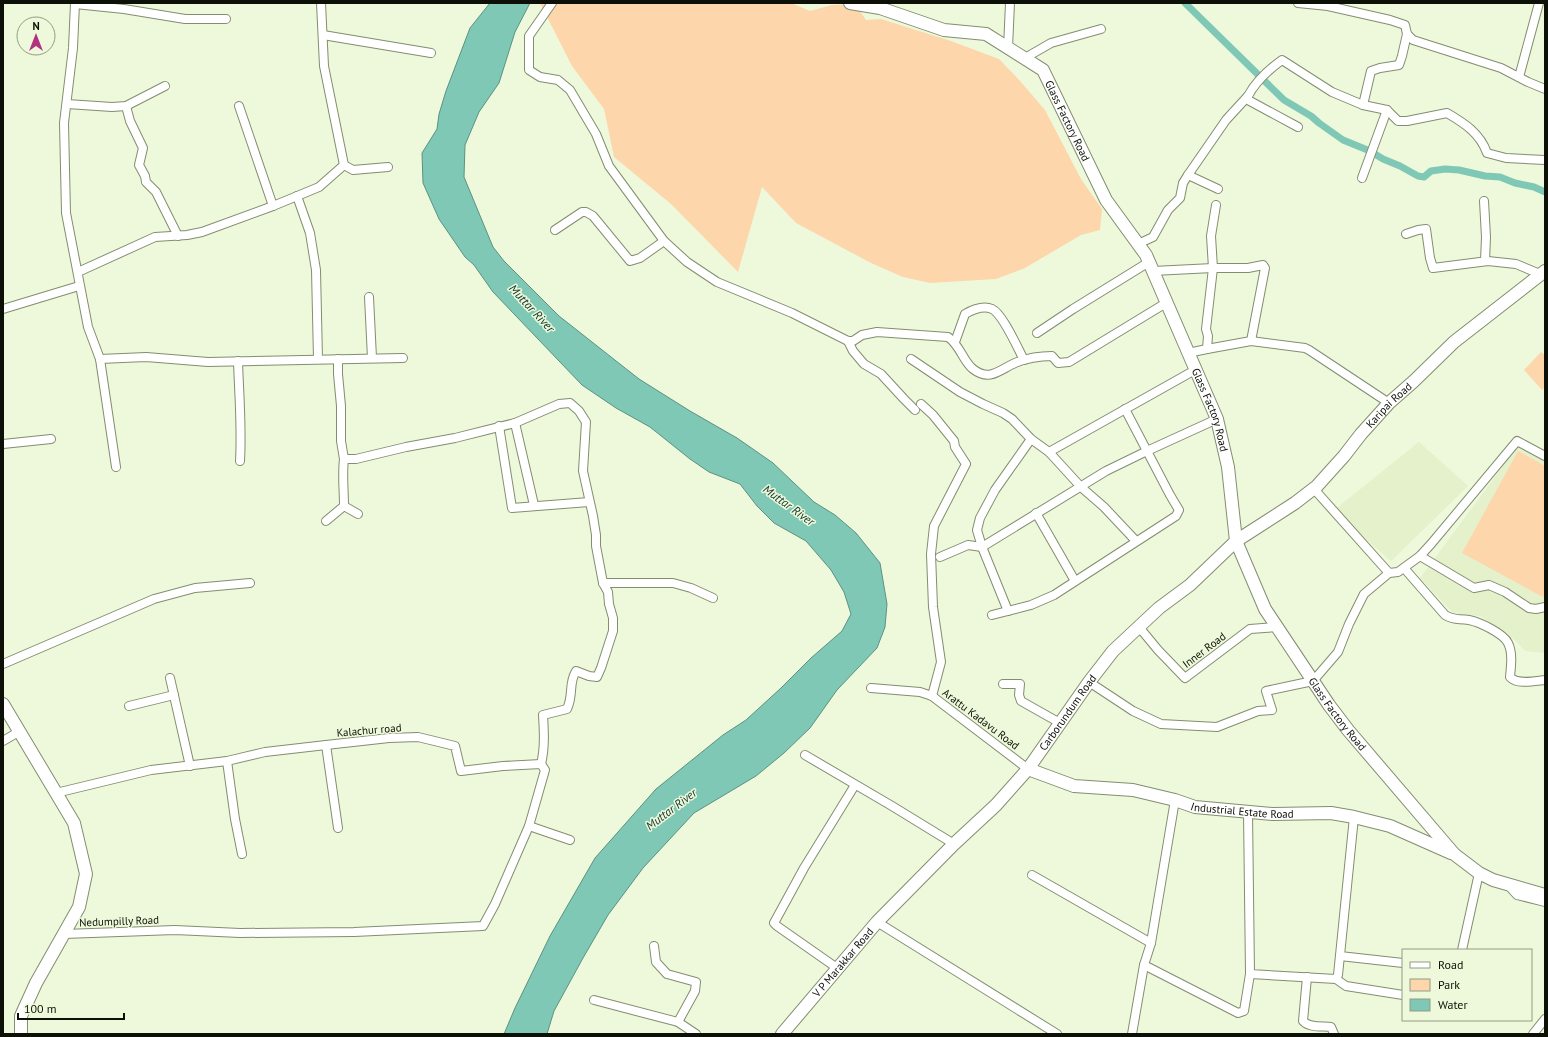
<svg xmlns="http://www.w3.org/2000/svg" width="1548" height="1037" font-family="'PT Sans',sans-serif">
<style>
.built{fill:#e4f1cb}
.green{fill:#fdd6ab}
.water{fill:#7fc8b6;stroke:#5c9181}
.lines{fill:none;stroke-linecap:round;stroke-linejoin:round}
.canal{stroke:#7fc8b6;stroke-width:7}
.street-casing{stroke:#838d71;stroke-width:10}
.secondary-casing{stroke:#838d71;stroke-width:14}
.street{stroke:#fff;stroke-width:8}
.secondary{stroke:#fff;stroke-width:12}
.labels{text-anchor:middle;dominant-baseline:central;stroke-width:3;stroke-linejoin:round;paint-order:stroke}
.street-label{font-size:11px;fill:#0c1006;stroke:#eef9db}
.water-label{font-size:12px;font-style:italic;fill:#10332b;stroke:#eef9db}
</style>
<rect width="100%" height="100%" fill="#eef9db"/>
<g class="built">
<polygon points="1419,442 1468,486 1391,561 1333,511"/>
<polygon points="1517,447 1545,461 1545,653 1525,651 1517,642 1480,616 1453,613 1420,578"/>
</g>
<g class="green">
<polygon points="540,3 791,3 810,11 832,5 855,4 866,20 881,19 951,41 999,59 1021,82 1045,110 1081,179 1102,209 1100,230 1081,235 1025,268 996,279 930,283 903,277 871,263 796,223 762,187 738,272 671,204 614,157 604,109 572,66"/>
<polygon points="1541,352 1545,355 1545,387 1542,390 1524,370"/>
<polygon points="1518,451 1545,466 1545,593 1543,597 1462,553"/>
</g>
<polygon class="water" points="490,3 530,3 515,32 499,83 479,112 465,145 464,177 493,247 504,261 559,316 639,379 690,411 737,438 773,463 814,502 835,515 856,533 880,563 887,604 885,627 877,648 837,690 810,728 784,753 756,776 694,813 643,868 608,915 583,958 554,1011 547,1034 504,1034 515,1008 550,936 595,858 656,789 723,735 746,720 781,688 811,658 842,631 851,614 844,592 831,570 806,541 774,523 757,506 740,484 709,472 690,459 650,427 616,408 582,385 493,292 474,265 465,257 439,219 423,183 422,153 437,129 439,114 446,91 470,28"/>
<g class="lines">
<polyline class="canal" points="1185,3 1284,100 1311,116 1319,123 1343,140 1370,151 1383,159 1400,166 1418,176 1424,177 1431,171 1445,169 1459,170 1485,176 1500,177 1515,183 1534,187 1545,192"/>
<defs>
<g id="street">
<polyline points="75,3 73,48 64,123 66,213 88,327 100,359 116,467"/>
<polyline points="321,3 324,66 344,165 353,170 388,167"/>
<path d="M552 3 529 36V70L540 77 558 80 570 90 596 134 609 166 664 241 687 262 717 282 792 313 848 341H853L862 335 877 332 948 337C960 345 963 361 973 369 990 382 999 370 1015 363 1027 358 1040 356 1052 356L1058 363 1069 362 1166 303"/>
<polyline points="1298,3 1328,6 1390,20 1405,25 1407,34 1413,40 1501,68 1528,82 1545,89"/>
<polyline points="75,4 124,9 185,19 226,19"/>
<polyline points="323,35 431,53"/>
<polyline points="1008,48 1010,3"/>
<polyline points="1025,58 1051,43 1101,29"/>
<polyline points="1519,77 1539,3"/>
<polyline points="67,104 112,107 126,106 165,86"/>
<polyline points="1363,105 1371,71 1380,68 1399,65 1402,56 1407,34"/>
<polyline points="126,106 130,121 143,148 139,165 145,176 146,182 156,192 178,236"/>
<polyline points="239,106 273,206"/>
<path d="M1298 127 1248 100V96C1256 81 1268 70 1282 60L1332 92 1363 105 1387 110 1398 121H1407L1447 113C1464 123 1480 133 1487 153L1506 158 1545 160"/>
<polyline points="1188,175 1218,189"/>
<polyline points="1362,178 1387,110"/>
<polyline points="297,196 310,233 316,270 318,359"/>
<polyline points="1484,201 1486,237 1485,261"/>
<polyline points="1216,205 1211,236 1213,268 1206,329 1208,336 1207,349 1251,341 1305,348 1309,350 1389,403"/>
<polyline points="555,230 582,212 586,212 593,216 630,261 640,258 664,241"/>
<polyline points="1406,234 1418,230 1426,229 1430,258 1433,268 1488,261 1516,264 1540,274"/>
<polyline points="1138,244 1153,237 1168,210 1180,198 1183,183 1188,175 1226,120 1248,96"/>
<polyline points="1153,271 1213,268 1248,268 1263,265 1265,268 1251,341"/>
<polyline points="78,272 155,237 187,235 202,232 273,206 319,187 344,165"/>
<polyline points="369,297 372,358"/>
<polyline points="3,309 79,286"/>
<polyline points="1037,333 1073,309 1149,262"/>
<polyline points="848,341 853,351 864,364 881,374 904,399 915,410"/>
<path d="M955 342 965 314C972 310 983 305 992 309 1003 314 1018 349 1024 360"/>
<polyline points="1188,353 1207,349"/>
<polyline points="100,359 146,357 208,362 403,358"/>
<polyline points="338,359 338,374 341,406 341,441 344,459"/>
<polyline points="911,359 960,392 983,404 1003,413 1012,419 1031,439 1049,452 1081,487 1104,507 1136,541"/>
<path d="M238 361C239 394 242 427 240 461"/>
<polyline points="921,404 933,415 954,441 955,447 966,464 934,526 931,554 933,607 941,662 932,696"/>
<polyline points="515,423 534,505"/>
<polyline points="499,426 512,508 589,502"/>
<polyline points="3,444 51,439"/>
<polyline points="1049,452 1195,370"/>
<polyline points="1314,489 1389,573 1398,572 1420,556 1431,544 1517,441 1545,456"/>
<polyline points="344,506 358,514"/>
<polyline points="1036,513 1075,581"/>
<path d="M326 521 344 506C344 490 342 475 344 459H356L406 447 455 438 515 423 559 404 570 403 579 411 586 422 583 471 593 516 596 535V546L603 583 608 592 609 604 613 618V631L601 668 597 677 589 676 576 671C568 684 574 694 567 709L543 715C544 731 545 748 541 764"/>
<polyline points="1420,556 1474,588 1489,585 1505,592 1529,608 1536,609 1545,607"/>
<polyline points="940,557 968,545 982,547 1106,471 1147,451 1217,419"/>
<path d="M1404 568 1445 615C1455 621 1458 618 1469 620 1479 622 1503 633 1508 643 1513 653 1511 666 1510 677 1517 685 1535 681 1545 680"/>
<polyline points="603,583 673,583 691,588 713,598"/>
<polyline points="1008,611 982,547 977,530 980,518 995,490 1031,439"/>
<polyline points="992,615 1031,605 1054,595 1176,516 1179,510 1170,495 1125,409"/>
<polyline points="1139,627 1158,650 1185,678 1250,629 1277,627"/>
<polyline points="3,664 154,599 195,588 250,583"/>
<polyline points="170,678 190,766"/>
<polyline points="1089,682 1133,711 1161,724 1217,727 1258,711 1272,710 1266,691 1313,681 1338,652 1349,624 1364,594 1389,573"/>
<polyline points="1003,684 1020,684 1019,695 1021,701 1060,723"/>
<polyline points="871,688 920,692 932,696 1028,769"/>
<polyline points="129,706 174,695"/>
<polyline points="3,741 20,731"/>
<polyline points="326,745 338,828"/>
<polyline points="805,755 892,806 954,844"/>
<polyline points="227,761 235,819 242,854"/>
<polyline points="56,793 151,770 227,761 265,752 326,745 389,738 418,737 455,746 461,771 503,766 541,764 545,770 529,826 495,904 483,926 354,932 240,933 175,930 64,934"/>
<polyline points="1175,800 1151,943 1144,965 1238,1013 1244,1011 1250,974"/>
<polyline points="1248,812 1250,974 1336,979 1338,975 1354,817"/>
<polyline points="529,826 570,840"/>
<polyline points="1032,875 1151,943"/>
<polyline points="1508,885 1517,895 1545,902"/>
<polyline points="877,922 1057,1034"/>
<polyline points="654,946 656,962 667,974 696,982 695,991 678,1022"/>
<polyline points="1462,950 1479,873"/>
<polyline points="1340,956 1403,963"/>
<polyline points="837,968 777,926 774,923 804,868 855,785"/>
<path d="M1307 977 1303 1021C1309 1028 1322 1026 1331 1027L1334 1034"/>
<polyline points="1336,979 1346,986 1403,995"/>
<polyline points="594,1000 678,1022 696,1034"/>
<polyline points="1132,1034 1144,965"/>
<polyline points="1533,1034 1545,1019"/>
</g>
<g id="secondary">
<path id="s1" d="M850 3 880 8 944 30 986 34 1043 70 1106 200 1146 255 1217 419 1228 467 1236 541 1265 609 1329 705 1348 730 1454 854 1479 873 1493 880 1545 895"/>
<polyline points="3,704 74,823 86,874 79,907 36,983 21,1016 21,1034"/>
<path id="s2" d="M1028 769 1074 786 1133 790 1175 800 1195 807 1273 814 1331 813 1354 817 1390 826 1451 853"/>
<path id="s3" d="M782 1034 877 922 954 844 996 805 1028 769 1089 682 1113 651 1159 608 1190 585 1236 541 1295 503 1317 486 1344 456 1361 434 1389 403 1414 381 1454 342 1545 271"/>
</g>
</defs>
<use href="#street" class="street-casing"/>
<use href="#secondary" class="secondary-casing"/>
<use href="#street" class="street"/>
<use href="#secondary" class="secondary"/>
</g>
<g class="labels">
<g class="street-label">
<text stroke="none"><textPath href="#s1" startOffset="264">Glass Factory Road</textPath></text>
<text stroke="none"><textPath href="#s3" startOffset="879">Karipai Road</textPath></text>
<text stroke="none"><textPath href="#s1" startOffset="588">Glass Factory Road</textPath></text>
<text transform="translate(1204 650) rotate(-37)">Inner Road</text>
<text stroke="none"><textPath href="#s3" startOffset="431">Carborundum Road</textPath></text>
<text stroke="none"><textPath href="#s1" startOffset="924">Glass Factory Road</textPath></text>
<text transform="translate(981 719) rotate(37)">Arattu Kadavu Road</text>
<text transform="translate(369 730) rotate(-5)">Kalachur road</text>
<text stroke="none"><textPath href="#s2" startOffset="220">Industrial Estate Road</textPath></text>
<text transform="translate(119 921) rotate(-2)">Nedumpilly Road</text>
<text stroke="none"><textPath href="#s3" startOffset="94">V P Marakkar Road</textPath></text>
</g>
<g class="water-label">
<text transform="translate(532 308) rotate(47)">Muttar River</text>
<text transform="translate(789 505) rotate(36)">Muttar River</text>
<text transform="translate(671 809) rotate(-37)">Muttar River</text>
</g>
</g>
<rect width="1548" height="1037" fill="none" stroke="#0c1006" stroke-width="8"/>
<rect x="1402" y="949" width="130" height="72" fill="#eef9db" stroke="#949c86"/>
<rect x="1410" y="962" width="20" height="6" fill="#ffffff" stroke="#949c86"/>
<text x="1438" y="969" font-size="12" fill="#0c1006">Road</text>
<rect x="1410" y="979" width="20" height="12" fill="#fdd6ab" stroke="#949c86"/>
<text x="1438" y="989" font-size="12" fill="#0c1006">Park</text>
<rect x="1410" y="999" width="20" height="12" fill="#7fc8b6" stroke="#949c86"/>
<text x="1438" y="1009" font-size="12" fill="#0c1006">Water</text>
<g transform="translate(36 36)"><circle r="19" fill="#eef9db" stroke="#949c86"/>
<path d="M0-3L7 15L0 10L-7 15Z" fill="#b2327f"/>
<text y="-6" font-size="11" font-weight="bold" text-anchor="middle" fill="#0c1006">N</text>
</g>
<path d="M18 1013v6h106v-6" fill="none" stroke="#0c1006" stroke-width="2"/>
<text x="24" y="1013" font-size="12" fill="#0c1006" stroke="#eef9db" stroke-width="3" paint-order="stroke">100 m</text>
</svg>
